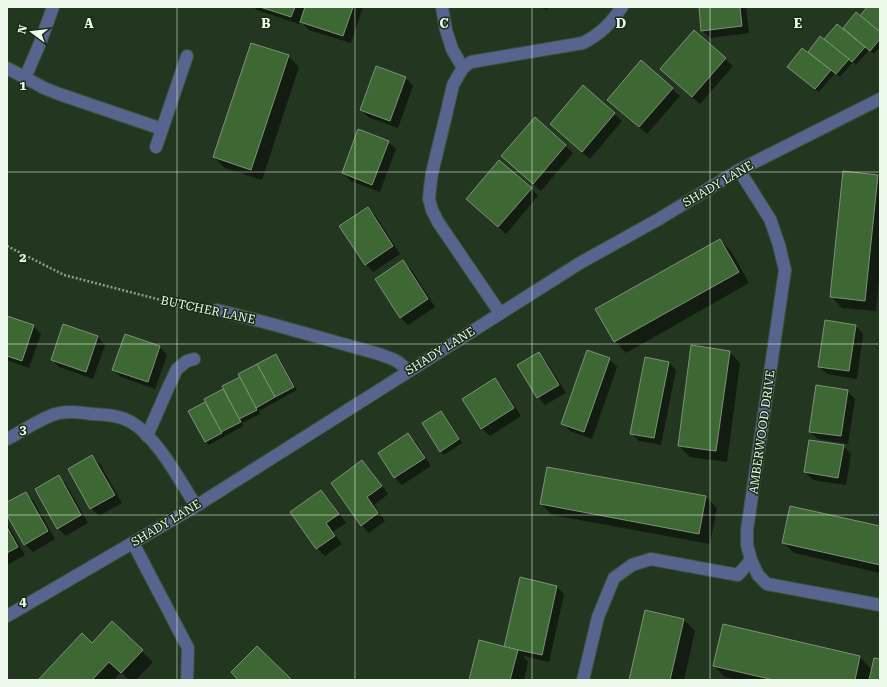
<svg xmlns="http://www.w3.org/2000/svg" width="887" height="687" font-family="'Roboto Serif',serif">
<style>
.shadow{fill:#0007}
.building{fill:#3d6834;stroke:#7c9277}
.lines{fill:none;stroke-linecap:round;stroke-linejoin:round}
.minor-casing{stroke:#3f513b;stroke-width:14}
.path{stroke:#8d9c89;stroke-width:2.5;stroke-dasharray:2 2;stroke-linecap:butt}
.minor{stroke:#57648e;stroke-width:12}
.grid{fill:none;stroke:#edf9ea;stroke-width:1;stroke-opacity:0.55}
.labels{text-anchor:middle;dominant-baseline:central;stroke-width:3;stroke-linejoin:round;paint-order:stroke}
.street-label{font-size:12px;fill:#edf9ea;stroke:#192c15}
.grid-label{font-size:13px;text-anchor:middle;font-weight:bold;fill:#edf9ea;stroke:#192c15;stroke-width:3;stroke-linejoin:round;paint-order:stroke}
</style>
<rect width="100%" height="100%" fill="#23361f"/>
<g class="shadow">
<polygon points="253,7 363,7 351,43 309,30 300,21 299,24 257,10"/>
<polygon points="539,7 548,7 547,10"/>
<polygon points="700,7 746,7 749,33 710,38 702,30"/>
<polygon points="869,7 880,7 880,47 874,54 869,50 856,65 853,62 840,77 835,73 819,92 792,70 808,53 820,37 825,40 838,25 843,29 856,14 860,17"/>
<polygon points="288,56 299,67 262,180 225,168 214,157"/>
<polygon points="725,59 733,66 700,104 669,77"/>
<polygon points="376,67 406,78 413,86 398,128 368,117 361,110"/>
<polygon points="583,87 622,121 590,159 551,124"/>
<polygon points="672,89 680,96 647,134 616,107"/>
<polygon points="535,119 573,153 541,191 502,156"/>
<polygon points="388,142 396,149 380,192 351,181 343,173"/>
<polygon points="878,176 880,178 880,270 876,311 842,308 831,296"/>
<polygon points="531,188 538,196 506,234 467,199"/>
<polygon points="368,208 376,216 400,254 373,272 366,264"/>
<polygon points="720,240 731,251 749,283 626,353 615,341"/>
<polygon points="403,262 411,269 435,307 408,325 400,317"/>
<polygon points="7,317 34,326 41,334 29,368 7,360"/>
<polygon points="63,325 98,337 105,345 93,379 59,367 52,359"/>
<polygon points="856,326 863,334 857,379 827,374 819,367"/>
<polygon points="160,347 167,355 155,389 121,377 114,370"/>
<polygon points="729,352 740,363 727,462 690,457 679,446"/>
<polygon points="539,354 546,361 566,393 545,405 538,397"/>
<polygon points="276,355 280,359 297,390 259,411 260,414 242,423 243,426 209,445 206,441 190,411 206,402 205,400 225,389"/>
<polygon points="609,359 617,367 592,439 570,431 563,424"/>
<polygon points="668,362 676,370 661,445 639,441 631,433"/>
<polygon points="495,380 502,387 521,416 490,436 482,429 463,400"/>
<polygon points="847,391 855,399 848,444 818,439 810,432"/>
<polygon points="441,412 445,416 462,443 444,455 440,451"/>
<polygon points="408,435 416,442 431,466 402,485 395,478 379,454"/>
<polygon points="843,446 851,454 846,485 813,480 805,472"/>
<polygon points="92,456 100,464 122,503 99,516 91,508 69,470"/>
<polygon points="362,461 370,469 388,494 374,505 385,521 369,533 361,525"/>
<polygon points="548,468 706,497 717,508 710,544 552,515 541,504"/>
<polygon points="59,476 66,484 88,523 66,536 58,528"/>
<polygon points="321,491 329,499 346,523 333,532 342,544 325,556 317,548 292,512"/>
<polygon points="25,493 33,500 55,539 33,552 25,544 7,513 7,503"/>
<polygon points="7,523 25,555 7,565"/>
<polygon points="880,527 880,573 794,553 783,542"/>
<polygon points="557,587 564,594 549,662 523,656 528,662 524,680 470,680 505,647"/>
<polygon points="684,620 695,631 684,680 630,680"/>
<polygon points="112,623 153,662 136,680 129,680 121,672 114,680 39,680 92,644"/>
<polygon points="860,657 872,670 880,660 880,680 739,680 725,677 714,666"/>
</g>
<g class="building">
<polygon points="260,7 295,7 291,17"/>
<polygon points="305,7 353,7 343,36 300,22"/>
<polygon points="699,7 740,7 742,26 701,31"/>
<polygon points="867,7 880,7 880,32 860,16"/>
<polygon points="856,12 880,32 880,39 870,51 843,28"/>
<polygon points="837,24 865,47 852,62 824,39"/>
<polygon points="694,30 726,58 692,97 660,69"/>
<polygon points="820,36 849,59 836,74 808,52"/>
<polygon points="251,43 289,55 251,170 213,157"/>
<polygon points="802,48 831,70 815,89 787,67"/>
<polygon points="641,60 673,88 639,127 607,100"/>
<polygon points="376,66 406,77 390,121 360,110"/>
<polygon points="583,85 615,113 582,152 550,124"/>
<polygon points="535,117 566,145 533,184 501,156"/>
<polygon points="358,129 389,141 372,185 342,173"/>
<polygon points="499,160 532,188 498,227 466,199"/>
<polygon points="843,171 878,175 865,301 830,297"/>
<polygon points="368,207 393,246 365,265 339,226"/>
<polygon points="720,239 739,272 614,342 595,309"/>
<polygon points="403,260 428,299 400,318 375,279"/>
<polygon points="7,316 34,325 22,361 7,356"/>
<polygon points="825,320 856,325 849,371 818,367"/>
<polygon points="63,324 98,336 86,372 51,360"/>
<polygon points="125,334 160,346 148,382 112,370"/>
<polygon points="691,345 730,351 716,451 678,446"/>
<polygon points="587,350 610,358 584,432 561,424"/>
<polygon points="539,352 559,385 537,398 517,365"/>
<polygon points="276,354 294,387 275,397 257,364"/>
<polygon points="645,357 669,362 654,438 630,434"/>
<polygon points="257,364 275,397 256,408 238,374"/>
<polygon points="240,377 257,410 239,419 222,386"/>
<polygon points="495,378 514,408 481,429 462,399"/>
<polygon points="816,385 848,390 841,436 809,432"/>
<polygon points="223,389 241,422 221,432 204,399"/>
<polygon points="205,402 222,433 205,442 188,411"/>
<polygon points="441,411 459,439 440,452 422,423"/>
<polygon points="408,433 425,458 394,478 378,453"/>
<polygon points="809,440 844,445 838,478 804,472"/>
<polygon points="92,455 115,495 90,509 68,469"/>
<polygon points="362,460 382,486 367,497 378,513 361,526 331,483"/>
<polygon points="547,467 706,496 699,534 540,504"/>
<polygon points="59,475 81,515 57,529 35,489"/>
<polygon points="321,490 339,514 326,523 335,536 316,549 290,512"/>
<polygon points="26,492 48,531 24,545 7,515 7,502"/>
<polygon points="790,506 880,526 880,565 782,543"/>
<polygon points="7,527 18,547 7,553"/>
<polygon points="520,577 557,586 542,655 504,647"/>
<polygon points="645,610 684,619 670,680 629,680"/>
<polygon points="112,621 143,650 121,673 109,662 92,680 38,680 82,633 92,643"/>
<polygon points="723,624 860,656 855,680 774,680 713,666"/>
<polygon points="479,640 518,650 510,680 469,680"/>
<polygon points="257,646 292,680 238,680 231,672"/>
<polygon points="874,658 880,659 880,680 869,680"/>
</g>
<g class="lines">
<defs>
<g id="minor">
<polyline points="442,7 446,30 452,49 463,68"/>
<polyline points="7,68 44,88 59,94 162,129"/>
<polyline points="25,78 40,43 53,7"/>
<polyline points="156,147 187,56"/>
<polyline points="739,170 770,219 779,245 785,270 747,530 747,545 751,560 758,575 767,584 880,605"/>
<path d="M217 310 275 325 379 354C393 359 398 360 408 371"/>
<path d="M500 313 438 222 432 210 429 199 430 188 432 173 447 111 453 85 458 76 463 68 471 62 583 43C602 33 610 24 622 7"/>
<polyline points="147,436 168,388 177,369 187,361 194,359"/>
<path d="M7 439C21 432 35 422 50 416 63 410 78 412 92 414 105 415 119 415 131 422 157 437 180 481 196 506"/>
<polyline points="133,543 188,648 187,680"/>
<polyline points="7,616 196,506 580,263 659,219 739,170 880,99"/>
<polyline points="583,680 598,617 614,578 632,565 651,559 738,575 751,560"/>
</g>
</defs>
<use href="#minor" class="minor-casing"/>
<polyline class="path" points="7,246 64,275 196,309"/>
<use href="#minor" class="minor"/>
</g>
<path class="grid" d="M177 7V680M355 7V680M532 7V680M710 7V680M7 172H880M7 344H880M7 515H880"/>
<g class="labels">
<g class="street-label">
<text transform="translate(718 184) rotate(-30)">SHADY LANE</text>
<text transform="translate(208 310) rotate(12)">BUTCHER LANE</text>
<text transform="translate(440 351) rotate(-32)">SHADY LANE</text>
<text transform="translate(762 432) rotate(-82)">AMBERWOOD DRIVE</text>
<text transform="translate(166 523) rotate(-31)">SHADY LANE</text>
</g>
</g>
<g class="grid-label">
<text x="89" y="28">A</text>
<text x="266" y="28">B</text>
<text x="444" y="28">C</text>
<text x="621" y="28">D</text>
<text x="798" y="28">E</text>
<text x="23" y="90">1</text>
<text x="23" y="262">2</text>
<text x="23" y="434">3</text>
<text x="23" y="606">4</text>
</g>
<rect width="887" height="687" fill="none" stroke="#edf9ea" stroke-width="16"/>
<g transform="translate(32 32) rotate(285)" stroke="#192c15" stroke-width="3" paint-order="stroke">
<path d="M0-3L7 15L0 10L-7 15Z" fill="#edf9ea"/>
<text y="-6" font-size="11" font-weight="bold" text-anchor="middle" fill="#edf9ea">N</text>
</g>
</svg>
